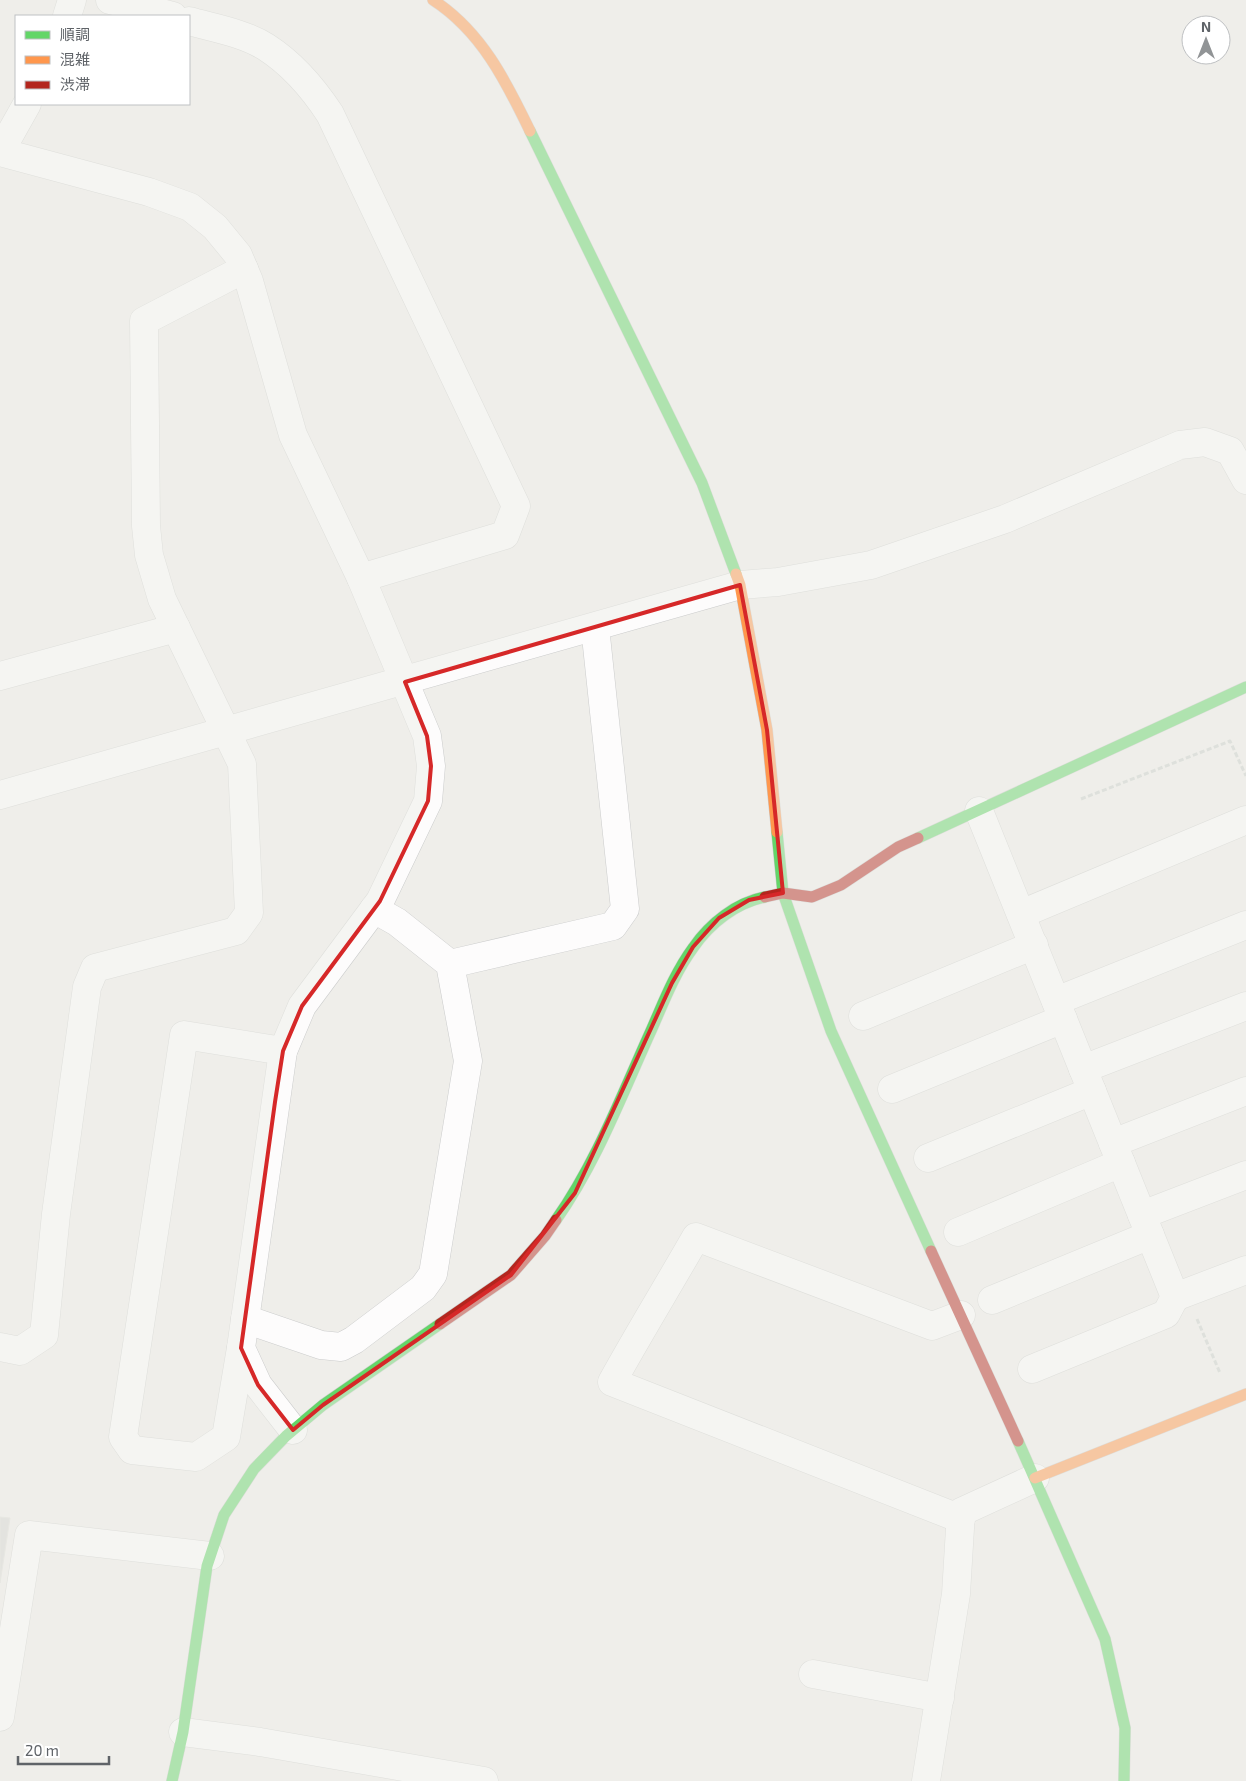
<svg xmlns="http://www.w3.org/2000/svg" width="1246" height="1781" font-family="'Exo 2','Noto Sans JP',sans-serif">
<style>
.building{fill:#d6d5d3;stroke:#deddd9}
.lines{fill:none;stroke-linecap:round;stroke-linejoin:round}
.street-casing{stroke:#cbcccc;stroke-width:29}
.fast-casing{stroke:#cacacb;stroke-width:12}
.slow-casing{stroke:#cacacb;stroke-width:12}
.jam-casing{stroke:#cacacb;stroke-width:12}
.path{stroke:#cacfcc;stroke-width:3;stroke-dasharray:5 2.5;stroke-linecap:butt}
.street{stroke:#fdfcfc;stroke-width:28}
.fast{stroke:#63d668;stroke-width:11}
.slow{stroke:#ff974d;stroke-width:11}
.jam{stroke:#b3261e;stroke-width:11}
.marked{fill:none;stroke:#d62828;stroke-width:4;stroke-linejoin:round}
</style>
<rect width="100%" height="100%" fill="#efeeea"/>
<polygon class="building" points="0,1517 10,1518 0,1583"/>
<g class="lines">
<defs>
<g id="street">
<polyline points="110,0 173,16"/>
<polyline points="67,16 72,0"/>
<path d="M189 21C214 28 244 33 266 47 294 65 313 88 330 114L516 506 505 535 361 578"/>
<polyline points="0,152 149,192 190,207 215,227 238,255 249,281 293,435 361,578 427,736 431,766 428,801 380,901 302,1006 283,1051 241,1348 258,1385 293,1430"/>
<polyline points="0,152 27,104"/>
<polyline points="0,676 176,628"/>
<polyline points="0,795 740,585 778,582 871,565 1005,519 1180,445 1205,442 1230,451 1246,480"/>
<polyline points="979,811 1175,1297 1246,1270"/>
<polyline points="1021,914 1246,820"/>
<polyline points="450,964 613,926 625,909 595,627"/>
<polyline points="1056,1001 1246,925"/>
<polyline points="863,1016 1034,945"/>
<polyline points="1083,1069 1246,1006"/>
<polyline points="892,1089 1063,1019"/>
<polyline points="1113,1143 1246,1091"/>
<polyline points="928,1158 1092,1091"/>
<polyline points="1142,1215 1246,1175"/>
<polyline points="958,1232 1121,1163"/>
<polyline points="992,1300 1150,1235"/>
<path d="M961 1315 932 1326 696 1237C668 1286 639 1333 612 1382L961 1519"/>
<polyline points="245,1319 321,1345 341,1347 354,1340 423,1288 433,1274 468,1061 450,964 397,922 374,909"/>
<polyline points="0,1347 20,1351 44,1335 56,1214 87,987 95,968 236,931 249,913 242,764 162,599 149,555 146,526 144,321 244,269"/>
<polyline points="241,1348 226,1437 196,1457 132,1450 123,1437 184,1035 283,1051"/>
<polyline points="1032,1369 1166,1314 1175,1297"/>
<polyline points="813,1674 940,1698"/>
<polyline points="0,1717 29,1535 210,1556"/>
<polyline points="183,1732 260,1742 484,1781"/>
<polyline points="926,1781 956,1594 961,1512 1035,1478"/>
</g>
<g id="fast">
<polyline points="530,131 702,483 736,574"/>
<polyline points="777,832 783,893 831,1031 931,1251"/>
<polyline points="918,838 1246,687"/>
<path d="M556 1220C596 1163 621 1097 650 1033 663 1004 674 974 693 948 710 923 736 903 765 897"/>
<polyline points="1018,1441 1105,1639 1125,1728 1124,1781"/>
<polyline points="172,1781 183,1732 207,1566 224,1515 254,1469 286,1436 323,1405 440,1324"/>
</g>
<g id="slow">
<path d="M433 0C481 31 506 81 530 131"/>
<polyline points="736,574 740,585 767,730 777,832"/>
<polyline points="1035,1478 1246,1394"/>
</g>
<g id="jam">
<polyline points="765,897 783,893 812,897 841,885 898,847 918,838"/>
<polyline points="931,1251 1018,1441"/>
<polyline points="440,1324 511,1275 545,1236 556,1220"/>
</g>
</defs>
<use href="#street" class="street-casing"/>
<use href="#fast" class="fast-casing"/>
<use href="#slow" class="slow-casing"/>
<use href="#jam" class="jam-casing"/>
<g class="path">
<polyline points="1081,799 1230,741 1246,776"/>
<polyline points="1197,1319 1220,1373"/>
</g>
<use href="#street" class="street"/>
<use href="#fast" class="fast"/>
<use href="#slow" class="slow"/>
<use href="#jam" class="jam"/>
</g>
<path d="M0 0H1246V1781H0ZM740 585 767 730 783 893 749 900 719 918 693 947 672 983 575 1193 511 1275 323 1405 293 1430 258 1385 241 1348 275 1102 283 1051 302 1006 380 901 428 801 431 766 427 736 405 682Z" fill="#efeeea" fill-opacity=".55" fill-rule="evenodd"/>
<path class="marked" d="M740 585 767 730 783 893 749 900 719 918 693 947 672 983 575 1193 511 1275 323 1405 293 1430 258 1385 241 1348 275 1102 283 1051 302 1006 380 901 428 801 431 766 427 736 405 682Z"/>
<rect x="15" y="15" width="175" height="90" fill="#ffffff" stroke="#bfc1c3"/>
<rect x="25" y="31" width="25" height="8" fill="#63d668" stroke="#bfc1c3"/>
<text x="60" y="40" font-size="15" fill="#5f6368">順調</text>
<rect x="25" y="56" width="25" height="8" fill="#ff974d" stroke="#bfc1c3"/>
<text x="60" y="65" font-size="15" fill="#5f6368">混雑</text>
<rect x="25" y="81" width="25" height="8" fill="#b3261e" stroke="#bfc1c3"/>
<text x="60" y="90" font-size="15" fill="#5f6368">渋滞</text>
<g transform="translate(1206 40)"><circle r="24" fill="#ffffff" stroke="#bfc1c3"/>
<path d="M0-4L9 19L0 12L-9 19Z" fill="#919496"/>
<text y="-8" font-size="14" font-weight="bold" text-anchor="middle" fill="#5f6368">N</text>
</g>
<path d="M18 1756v8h91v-8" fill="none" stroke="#5f6368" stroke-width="2.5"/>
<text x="25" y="1756" font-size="15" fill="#5f6368" stroke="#ffffff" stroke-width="4" paint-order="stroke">20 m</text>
</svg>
